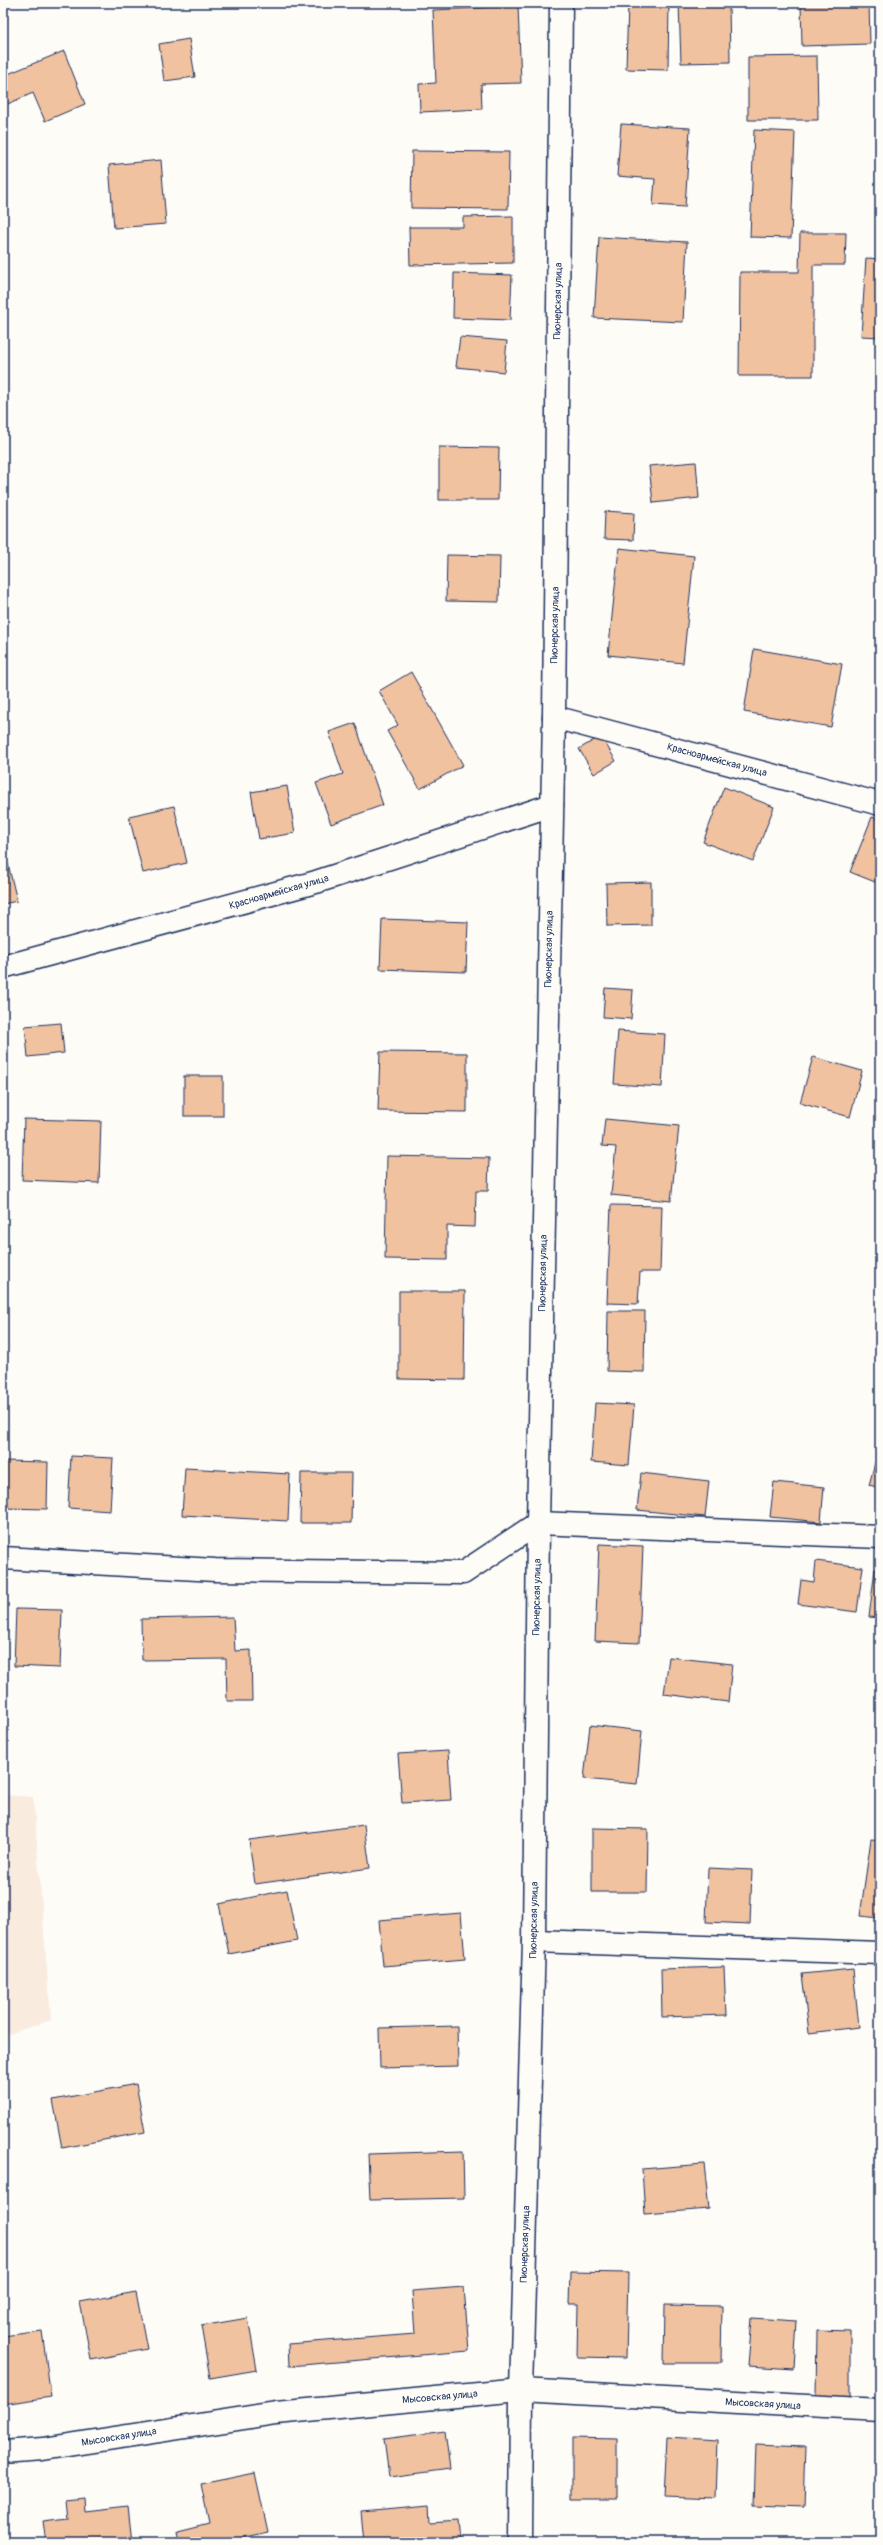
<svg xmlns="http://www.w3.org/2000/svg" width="883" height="2545" font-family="Pangolin,sans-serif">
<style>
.built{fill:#f9ebdd}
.building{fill:#f1c2a0;stroke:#1b2f5e}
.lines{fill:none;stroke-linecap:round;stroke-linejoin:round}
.minor-casing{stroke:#1b2f5e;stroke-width:25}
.minor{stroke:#fdfcf7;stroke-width:22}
.labels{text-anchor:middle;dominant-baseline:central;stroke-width:3;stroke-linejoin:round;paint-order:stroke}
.street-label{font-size:10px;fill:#1b2f5e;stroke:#fdfcf7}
</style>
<rect width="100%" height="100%" fill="#fdfcf7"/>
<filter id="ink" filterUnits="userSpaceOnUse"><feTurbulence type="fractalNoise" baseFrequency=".025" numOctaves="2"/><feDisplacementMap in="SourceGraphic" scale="8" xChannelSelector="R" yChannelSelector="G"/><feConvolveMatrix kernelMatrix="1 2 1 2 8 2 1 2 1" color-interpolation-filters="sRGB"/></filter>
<g filter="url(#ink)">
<polygon class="built" points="3,1795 33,1797 51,2020 3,2036"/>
<g class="building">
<polygon points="628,3 669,3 668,70 626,69"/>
<polygon points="679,3 729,3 730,62 681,63"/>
<polygon points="801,3 869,3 870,44 802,46"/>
<polygon points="518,6 521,83 481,84 482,109 420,112 419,84 436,83 433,10"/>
<polygon points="189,39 195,77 164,81 159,44"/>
<polygon points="64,51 85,104 45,121 33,93 3,106 3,76"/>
<polygon points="817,56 818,120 748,120 748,57"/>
<polygon points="621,124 690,128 685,207 653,205 655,179 617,176"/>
<polygon points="754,130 795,132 791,238 750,237"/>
<polygon points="412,151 509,152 508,209 411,208"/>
<polygon points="161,160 166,224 114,228 109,165"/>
<polygon points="513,216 513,263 410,265 409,227 463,227 463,217"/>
<polygon points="800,233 846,233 845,265 813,265 813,376 739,376 740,272 799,272"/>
<polygon points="599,237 687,242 683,322 594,318"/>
<polygon points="866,258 880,259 880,337 861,336"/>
<polygon points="454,273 512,275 510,320 453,318"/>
<polygon points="460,337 507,341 504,372 456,367"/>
<polygon points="439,447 499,448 498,500 439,500"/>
<polygon points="696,462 699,498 653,503 649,466"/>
<polygon points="605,511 634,513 633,540 604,539"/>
<polygon points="619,548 694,556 683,663 608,655"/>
<polygon points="447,555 500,556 499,602 446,601"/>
<polygon points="754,649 842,664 831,727 744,712"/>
<polygon points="411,672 463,765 420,789 387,731 398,725 379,691"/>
<polygon points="355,723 383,805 331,824 316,783 343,774 329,732"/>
<polygon points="601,736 616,761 594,774 579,749"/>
<polygon points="287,786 295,833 259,839 251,792"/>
<polygon points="724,787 774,807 753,861 703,842"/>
<polygon points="174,806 187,863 143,873 129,816"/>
<polygon points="872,817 880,820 880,884 850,872"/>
<polygon points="3,843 17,901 3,904"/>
<polygon points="651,882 651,925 607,926 606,883"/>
<polygon points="382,919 468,922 466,972 380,969"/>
<polygon points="605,988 633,990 631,1019 603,1017"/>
<polygon points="61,1023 64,1053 28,1057 25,1026"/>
<polygon points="618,1031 665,1034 662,1087 614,1084"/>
<polygon points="380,1052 467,1053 467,1112 378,1111"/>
<polygon points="813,1057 862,1071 850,1117 800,1103"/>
<rect x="184" y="1076" width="39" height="40"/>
<polygon points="24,1119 101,1121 99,1183 22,1180"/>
<polygon points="605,1119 679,1126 671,1201 611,1195 616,1147 602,1146"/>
<polygon points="387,1156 489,1158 488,1191 476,1191 475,1227 447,1226 447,1260 385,1259"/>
<polygon points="611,1205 662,1206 660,1272 640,1272 638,1304 607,1303"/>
<polygon points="399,1291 465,1291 464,1380 399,1379"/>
<polygon points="608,1311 645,1311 644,1372 607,1371"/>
<polygon points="595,1403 634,1405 629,1465 591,1462"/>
<polygon points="880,1444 880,1488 869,1485"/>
<polygon points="71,1456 113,1458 110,1511 68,1508"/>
<polygon points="3,1461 48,1462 47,1509 3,1508"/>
<polygon points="185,1468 290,1474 288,1521 182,1515"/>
<polygon points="301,1473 352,1473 351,1523 300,1523"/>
<polygon points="641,1473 709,1481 705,1517 637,1510"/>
<polygon points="774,1482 824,1487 821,1522 770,1517"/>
<polygon points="599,1544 643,1546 639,1643 595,1641"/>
<polygon points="816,1561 863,1567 857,1612 798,1604 801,1580 814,1582"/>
<polygon points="875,1569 880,1570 880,1618 869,1617"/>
<polygon points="16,1609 62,1610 60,1668 14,1666"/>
<polygon points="233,1617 235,1651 251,1650 252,1701 227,1701 226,1659 142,1660 141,1619"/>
<polygon points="669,1657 732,1664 728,1702 664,1694"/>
<polygon points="590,1725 642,1731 637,1784 584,1779"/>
<polygon points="448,1751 451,1800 402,1803 398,1754"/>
<polygon points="364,1825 370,1868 255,1884 249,1840"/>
<polygon points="592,1828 648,1829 647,1892 592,1892"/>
<polygon points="871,1839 880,1840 880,1918 860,1916"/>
<polygon points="708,1868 752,1870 750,1924 706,1922"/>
<polygon points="287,1890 297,1941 229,1954 219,1904"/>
<polygon points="461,1913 465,1959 383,1966 379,1920"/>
<polygon points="724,1967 726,2015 662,2017 661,1969"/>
<polygon points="853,1969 859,2027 809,2033 802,1974"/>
<polygon points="457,2026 458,2066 380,2068 379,2028"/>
<polygon points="136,2084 145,2132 62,2148 53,2100"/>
<polygon points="463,2151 464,2198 370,2200 368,2154"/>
<polygon points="704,2164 709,2209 645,2214 642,2169"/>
<polygon points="570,2272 628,2273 626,2358 577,2357 578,2304 569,2304"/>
<polygon points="464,2287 469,2351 289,2366 288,2344 415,2334 412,2291"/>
<polygon points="136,2292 147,2349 91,2360 80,2302"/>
<polygon points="665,2305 722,2306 721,2363 664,2363"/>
<polygon points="248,2318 257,2370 210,2378 201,2326"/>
<polygon points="752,2318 797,2321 794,2369 748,2366"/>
<polygon points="817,2330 850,2331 850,2397 816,2396"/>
<polygon points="42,2331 51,2397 3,2404 3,2336"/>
<polygon points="445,2431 450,2469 389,2477 384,2439"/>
<polygon points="667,2437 718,2440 716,2499 664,2497"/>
<polygon points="572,2438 617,2439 617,2498 572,2498"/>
<polygon points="756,2444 805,2446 803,2507 754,2505"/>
<polygon points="255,2473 268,2532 222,2542 179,2542 177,2531 209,2523 201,2484"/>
<polygon points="84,2497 85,2512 128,2507 132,2542 46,2542 43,2521 67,2518 65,2499"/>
<polygon points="429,2506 430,2523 458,2521 460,2542 364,2542 361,2512"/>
</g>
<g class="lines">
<defs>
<g id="minor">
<polyline points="554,717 880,804"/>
<polyline points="3,967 316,882 552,805"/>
<polyline points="3,1558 215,1570 463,1573 538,1523 880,1537"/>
<polyline points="534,1941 880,1953"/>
<polyline points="3,2452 43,2449 276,2413 521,2390 880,2410"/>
<polyline points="520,2542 521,2390 534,1941 538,1523 554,717 561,3"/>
</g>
</defs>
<use href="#minor" class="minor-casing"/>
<use href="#minor" class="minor"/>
</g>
</g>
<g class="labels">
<g class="street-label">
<text transform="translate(558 301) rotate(-89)">Пионерская улица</text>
<text transform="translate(555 625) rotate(-89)">Пионерская улица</text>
<text transform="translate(717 760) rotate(15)">Красноармейская улица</text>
<text transform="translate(279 892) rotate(-16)">Красноармейская улица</text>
<text transform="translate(549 949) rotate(-89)">Пионерская улица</text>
<text transform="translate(543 1273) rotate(-89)">Пионерская улица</text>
<text transform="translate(537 1597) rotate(-89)">Пионерская улица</text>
<text transform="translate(534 1920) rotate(-89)">Пионерская улица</text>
<text transform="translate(525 2244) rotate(-88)">Пионерская улица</text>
<text transform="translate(440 2397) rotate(-5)">Мысовская улица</text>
<text transform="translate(763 2404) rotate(3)">Мысовская улица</text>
<text transform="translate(119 2437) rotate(-9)">Мысовская улица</text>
</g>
</g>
<rect width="883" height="2545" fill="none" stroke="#fdfcf7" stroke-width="16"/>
<rect x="8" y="8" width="867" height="2529" fill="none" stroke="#1b2f5e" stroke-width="1.5" filter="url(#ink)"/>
</svg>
